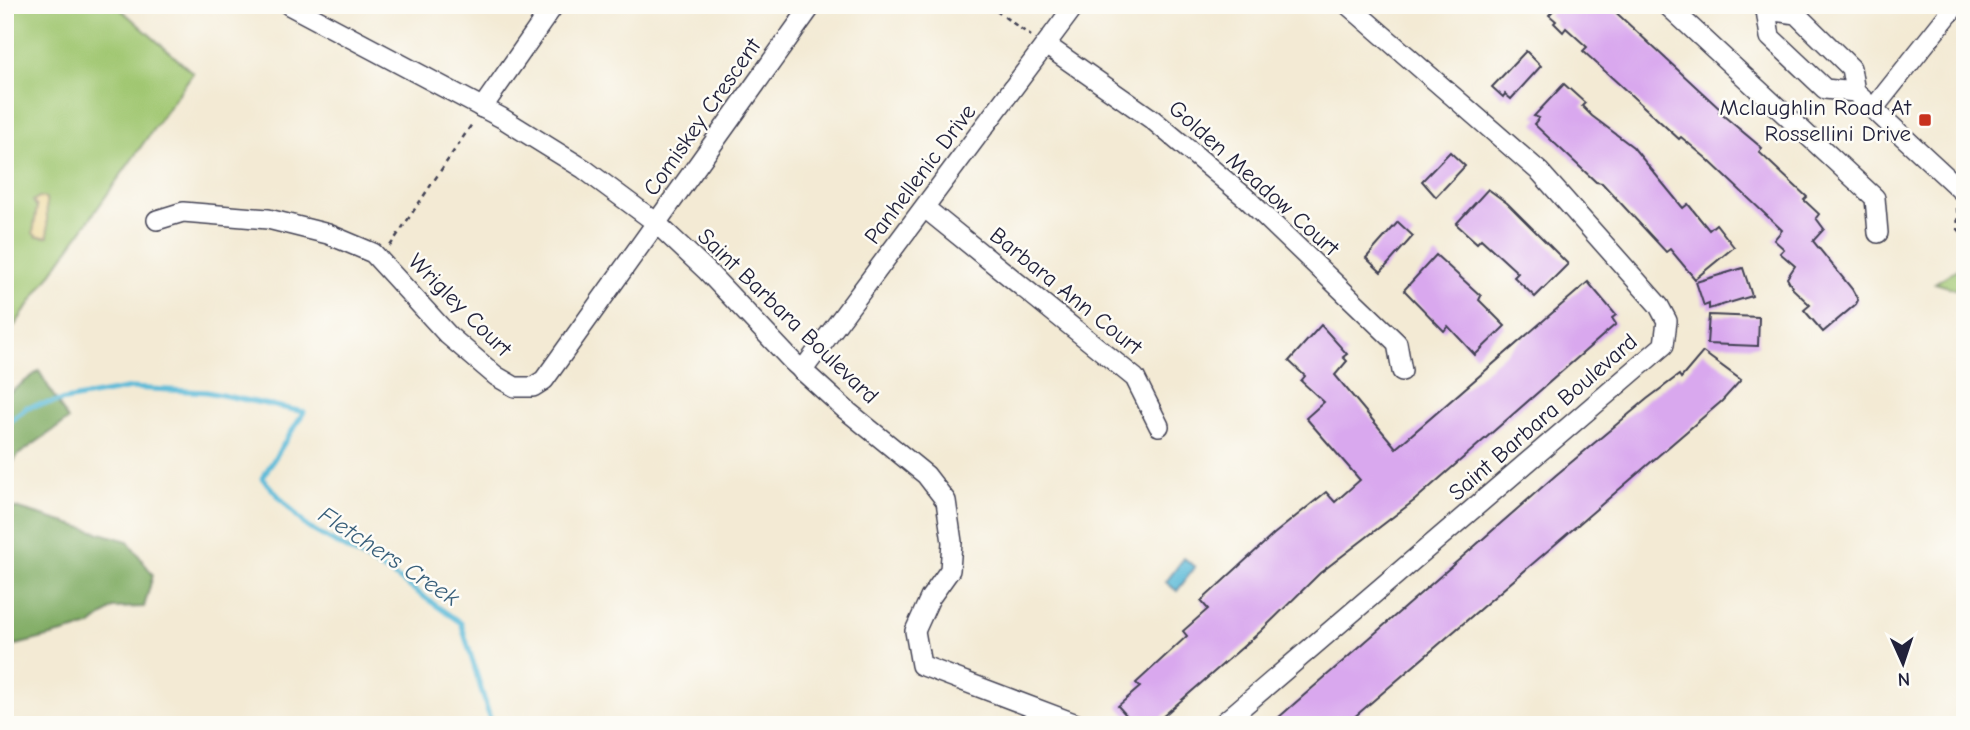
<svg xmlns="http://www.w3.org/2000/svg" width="1970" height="730" font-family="'Comic Neue',sans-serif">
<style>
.green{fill:#a1c772;stroke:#627456;stroke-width:2}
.forest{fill:#80ac64;stroke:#516750;stroke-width:2}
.sand{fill:#eeda9e;stroke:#887e6c;stroke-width:2}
.water{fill:#5abad8;stroke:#3e6e8a;stroke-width:2}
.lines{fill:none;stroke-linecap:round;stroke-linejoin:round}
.stream{stroke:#5abad8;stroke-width:5}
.building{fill:#d9a8ee}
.minor-casing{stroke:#414052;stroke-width:22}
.path{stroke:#414052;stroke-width:2.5;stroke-dasharray:5 5;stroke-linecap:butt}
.minor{stroke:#fff;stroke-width:19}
.poi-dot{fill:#c8321e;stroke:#fdfcf7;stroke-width:2.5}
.labels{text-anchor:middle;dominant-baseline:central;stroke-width:5;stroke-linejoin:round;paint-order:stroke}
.poi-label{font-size:23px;fill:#22223b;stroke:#fdfcf7;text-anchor:end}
.street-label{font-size:23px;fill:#22223b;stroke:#fdfcf7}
.water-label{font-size:24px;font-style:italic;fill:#385f7a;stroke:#fdfcf7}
</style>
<rect width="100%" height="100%" fill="#fdfcf7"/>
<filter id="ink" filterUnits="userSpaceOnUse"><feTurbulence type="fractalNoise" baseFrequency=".0143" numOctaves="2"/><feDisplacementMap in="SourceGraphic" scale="14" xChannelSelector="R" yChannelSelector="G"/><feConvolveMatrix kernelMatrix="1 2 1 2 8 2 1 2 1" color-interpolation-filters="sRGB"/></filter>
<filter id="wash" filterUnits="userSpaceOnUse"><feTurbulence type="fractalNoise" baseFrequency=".00686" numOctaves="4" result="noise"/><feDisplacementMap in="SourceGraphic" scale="28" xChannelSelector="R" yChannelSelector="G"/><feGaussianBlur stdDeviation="1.57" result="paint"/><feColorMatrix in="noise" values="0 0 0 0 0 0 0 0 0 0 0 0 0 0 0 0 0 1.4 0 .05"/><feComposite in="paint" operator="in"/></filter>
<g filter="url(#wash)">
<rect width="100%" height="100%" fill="#f3ead4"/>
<g class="green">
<polygon points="5,5 116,5 193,73 5,339"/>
<polygon points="1965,264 1965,292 1935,283"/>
</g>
<g class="forest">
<polygon points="39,371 68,420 18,455 5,475 5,396"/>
<polygon points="5,505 128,541 153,575 144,607 113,608 90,626 5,648"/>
</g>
<polygon class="sand" points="39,197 46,198 48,237 37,237 33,233 37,207 33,201"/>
<polygon class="water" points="1184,558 1195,567 1177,591 1166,582"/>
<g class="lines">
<polyline class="stream" points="5,426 27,407 131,388 207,392 304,412 262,478 307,527 390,573 461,623 492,725"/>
</g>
<g id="blocks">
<g class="building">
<polygon points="1558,5 1608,5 1721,110 1719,112 1762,148 1759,152 1807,197 1804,200 1819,214 1816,218 1824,229 1813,241 1852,289 1858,300 1856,304 1823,332 1804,310 1810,305 1793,289 1787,278 1795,266 1780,253 1784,249 1774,240 1782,230 1706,158 1681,137 1679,139 1608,74 1583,51 1587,47 1566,28 1563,32 1554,23 1556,21 1549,15"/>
<polygon points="1526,51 1541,66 1511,99 1505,94 1503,97 1492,87"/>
<polygon points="1564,84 1585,103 1582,106 1592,116 1633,147 1683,208 1688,204 1709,230 1716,224 1734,247 1695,279 1670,249 1666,252 1602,183 1596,182 1534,124 1539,118 1534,116"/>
<polygon points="1450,152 1465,166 1436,197 1422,181"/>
<polygon points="1488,189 1507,203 1568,264 1535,297 1514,277 1518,273 1481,239 1477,243 1456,224"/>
<polygon points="1398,222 1413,236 1381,272 1366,258"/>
<polygon points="1436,255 1481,296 1479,300 1505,326 1475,355 1448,326 1444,331 1404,290"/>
<polygon points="1743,268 1752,296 1709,309 1709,304 1704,306 1696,282"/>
<polygon points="1588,282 1616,315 1612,318 1616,324 1415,500 1320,573 1260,632 1153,725 1118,725 1127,716 1118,706 1140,687 1136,683 1187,636 1183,631 1208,609 1201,601 1274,534 1326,492 1335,502 1360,480 1306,418 1324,402 1301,381 1305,376 1289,361 1321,325 1347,354 1343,357 1347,361 1335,375 1396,448"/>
<polygon points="1709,315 1759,317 1758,346 1707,344"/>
<polygon points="1703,352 1741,380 1722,401 1345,725 1270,725 1556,475 1647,399 1679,375 1681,378"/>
</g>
</g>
</g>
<g filter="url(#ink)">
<use href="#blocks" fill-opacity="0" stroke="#414052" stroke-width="2"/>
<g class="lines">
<defs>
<g id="minor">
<polyline points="289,5 502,118 584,169 654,221 706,270 793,362 846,410 926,475 946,501 952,542 950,570 930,598 915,631 921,665 1079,725"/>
<polyline points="1667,5 1875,198 1878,233"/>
<polyline points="1761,5 1766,10 1796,14 1851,68 1855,92"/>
<polyline points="1766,10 1770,37 1825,89 1855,92 1965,194"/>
<polyline points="1046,45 1153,120 1245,197 1397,343 1402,371"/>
<polyline points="482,108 554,5"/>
<polyline points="1873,109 1956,5"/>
<polyline points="925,208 1135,378 1159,426"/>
<polyline points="157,220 183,212 268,219 328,234 373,253 448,335 496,376 515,387 533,387 544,380 812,5"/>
<polyline points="802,371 1075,5"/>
<polyline points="1221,725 1664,345 1667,321 1659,306 1540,172 1348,5"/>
</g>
</defs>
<use href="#minor" class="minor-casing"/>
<g class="path">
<polyline points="988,5 1031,36"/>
<polyline points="1957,208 1958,229 1965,237"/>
<polyline points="390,246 472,124"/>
</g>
<use href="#minor" class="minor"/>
</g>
</g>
<rect class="poi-dot" x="1918" y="113" width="14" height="14" rx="3.5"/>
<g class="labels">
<g class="poi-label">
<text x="1911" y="107">Mclaughlin Road At<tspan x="1911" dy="26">Rossellini Drive</tspan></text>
</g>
<g class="street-label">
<text transform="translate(702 117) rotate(-55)">Comiskey Crescent</text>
<text transform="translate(920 174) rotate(-53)">Panhellenic Drive</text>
<text transform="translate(1254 178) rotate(42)">Golden Meadow Court</text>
<text transform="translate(1066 291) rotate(39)">Barbara Ann Court</text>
<text transform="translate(460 305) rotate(45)">Wrigley Court</text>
<text transform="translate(788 316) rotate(44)">Saint Barbara Boulevard</text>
<text transform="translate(1543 417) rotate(-41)">Saint Barbara Boulevard</text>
</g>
<g class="water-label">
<text transform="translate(389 556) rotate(33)">Fletchers Creek</text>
</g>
</g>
<rect width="1970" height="730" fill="none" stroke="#fdfcf7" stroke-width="28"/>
<g transform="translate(1903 663) rotate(177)" stroke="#fdfcf7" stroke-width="5" paint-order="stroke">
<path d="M0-5L12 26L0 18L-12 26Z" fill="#22223b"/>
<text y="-10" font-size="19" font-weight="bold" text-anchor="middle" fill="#22223b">N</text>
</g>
</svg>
